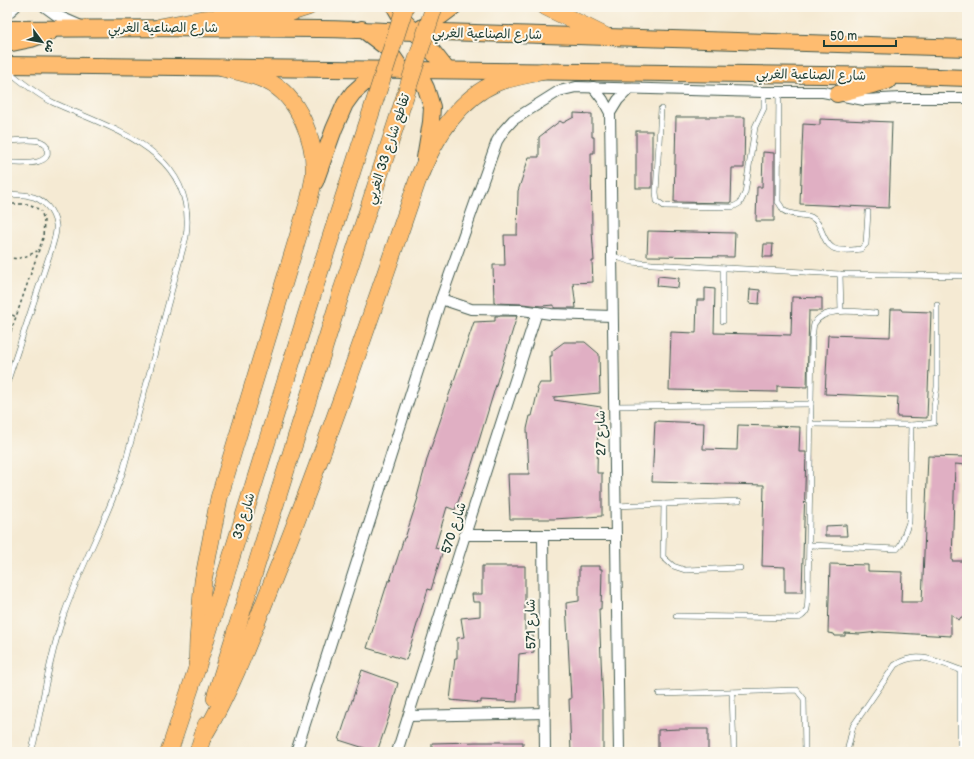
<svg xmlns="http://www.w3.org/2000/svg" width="974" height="759" font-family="'Balsamiq Sans','Playpen Sans Arabic',sans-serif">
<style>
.building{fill:#e0afc3}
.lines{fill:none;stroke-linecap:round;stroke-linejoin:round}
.service-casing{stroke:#3f574c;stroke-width:6}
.minor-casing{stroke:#3f574c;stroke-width:12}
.primary-casing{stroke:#3f574c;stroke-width:18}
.trunk-casing{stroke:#3f574c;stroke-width:18}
.path{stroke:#3f574c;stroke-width:1.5;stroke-dasharray:3 3;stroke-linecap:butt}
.service{stroke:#fff;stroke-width:5}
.minor{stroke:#fff;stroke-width:10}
.primary{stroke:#febc70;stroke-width:16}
.trunk{stroke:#febc70;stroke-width:17}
.trunk-bridge-casing{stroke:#3f574c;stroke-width:18;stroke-linecap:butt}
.trunk-bridge{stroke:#febc70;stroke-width:17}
.labels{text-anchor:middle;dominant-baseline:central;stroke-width:4;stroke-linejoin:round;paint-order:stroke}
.street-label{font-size:13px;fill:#1f3d34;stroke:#fbf7ec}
</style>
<rect width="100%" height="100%" fill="#fbf7ec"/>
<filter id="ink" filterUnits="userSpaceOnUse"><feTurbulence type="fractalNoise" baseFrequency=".025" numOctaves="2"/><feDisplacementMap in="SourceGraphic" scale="8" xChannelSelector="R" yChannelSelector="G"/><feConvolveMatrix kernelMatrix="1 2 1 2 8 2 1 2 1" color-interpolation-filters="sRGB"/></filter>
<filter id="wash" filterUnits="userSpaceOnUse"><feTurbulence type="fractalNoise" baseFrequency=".012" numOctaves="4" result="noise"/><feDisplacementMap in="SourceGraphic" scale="16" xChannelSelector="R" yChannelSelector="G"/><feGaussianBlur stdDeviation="0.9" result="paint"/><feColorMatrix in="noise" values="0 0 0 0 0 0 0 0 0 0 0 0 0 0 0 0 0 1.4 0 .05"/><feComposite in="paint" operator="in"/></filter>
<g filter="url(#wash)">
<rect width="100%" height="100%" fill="#f5ead3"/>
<g id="blocks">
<g class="building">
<polygon points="574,113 592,114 592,137 594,137 594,153 591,153 592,231 594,261 592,261 593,282 573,283 576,308 554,308 554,305 541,306 522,304 494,303 493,265 505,265 504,235 517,235 518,191 529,157 539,157 539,137 560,121 563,123 574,117"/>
<polygon points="676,117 745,117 744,168 732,168 731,203 674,202"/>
<polygon points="820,119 892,122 889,208 800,204 803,124 820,125"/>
<rect x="636" y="131" width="16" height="57"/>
<polygon points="763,152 774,153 774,221 756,221 757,187 762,187"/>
<polygon points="648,231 735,233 734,257 647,256"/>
<polygon points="764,244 773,244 772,257 763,257"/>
<polygon points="658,276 679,278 678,288 657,286"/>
<polygon points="705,288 715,289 714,333 791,335 792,297 822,298 822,311 809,311 807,387 777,386 777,392 669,390 671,332 696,333 697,300 705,300"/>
<polygon points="750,289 760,290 759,304 749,303"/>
<polygon points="891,309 901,309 902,311 931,312 927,418 897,417 898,397 825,394 828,335 890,337"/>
<polygon points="495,316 517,316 471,467 455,510 447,507 435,548 443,550 431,590 428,589 406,660 367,648 388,581 390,581 404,538 405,538 418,498 417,497 428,456 474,322 495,321"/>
<polygon points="564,342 585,342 599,354 600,393 554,397 554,400 601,407 601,420 598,420 597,473 602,473 602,516 554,519 510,519 508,474 529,474 527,429 530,416 532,416 538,390 537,389 540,383 551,383 550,356 552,356 552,351"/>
<polygon points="655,421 704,423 703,449 737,450 738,425 800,427 799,452 806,452 802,592 785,592 785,567 762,566 764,485 652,482"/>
<polygon points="928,456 967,457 967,465 955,464 952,561 967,561 967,619 961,617 959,620 951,614 951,636 879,632 859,634 845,633 845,636 835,636 834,634 828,633 830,564 868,565 868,571 902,572 901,602 922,602"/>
<polygon points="846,525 847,536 825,536 825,526"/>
<polygon points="482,566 525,566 525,635 533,635 534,652 519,654 517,702 481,700 481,703 450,700 455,658 457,658 457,638 464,637 461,618 480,616 480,602 473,602 472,594 482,594"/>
<polygon points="579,566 600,566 600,569 602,569 601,609 599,609 603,707 603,752 571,752 569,699 571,699 566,603 579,601"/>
<polygon points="362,670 398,683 390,714 377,752 339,740"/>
<polygon points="680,729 708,729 708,752 658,752 658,730"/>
<polygon points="476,742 523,742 523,752 432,752 432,743"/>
</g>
</g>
</g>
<g filter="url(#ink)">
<use href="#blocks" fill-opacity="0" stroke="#3f574c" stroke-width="1"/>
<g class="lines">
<defs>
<g id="service">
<path d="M7 70C22 82 37 95 54 103 115 130 198 152 186 237L123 471C107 520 81 565 64 614 50 656 43 699 34 742L31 752"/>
<path d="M779 92 778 202C780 204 782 208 783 210 791 216 803 214 811 217 823 223 821 241 833 248 840 252 853 250 861 249L866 244 868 212"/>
<polyline points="661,109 656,192 657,201 664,206 733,207 740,203 745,193 755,127 764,108 764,92"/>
<path d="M7 141C16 141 34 138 42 142 45 143 47 146 47 149 51 166 22 163 12 163"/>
<path d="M7 194C14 195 22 194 29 196 43 198 54 211 56 225 57 232 54 240 52 247L7 383"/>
<polyline points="613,256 632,262 652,264 840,274 967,276"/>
<polyline points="723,268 723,321"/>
<polyline points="840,274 841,311"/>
<polyline points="614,406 811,404"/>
<polyline points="811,424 911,425 934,423 934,406 937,387 937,305"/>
<polyline points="664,504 663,557 673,566 685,570 740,568"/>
<polyline points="615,506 739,501"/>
<polyline points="810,545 897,549 901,544 909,522 911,425"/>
<path d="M676 616 799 618C809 612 807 608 808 597L812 337C813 333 813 327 814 324 824 306 857 312 875 313"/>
<polyline points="732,692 734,752"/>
<polyline points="659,694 797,690 804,699 805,752"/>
<path d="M847 752 853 726 895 665C920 648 942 665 967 672"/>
<polyline points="960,752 960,670"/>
</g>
<g id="minor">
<polyline points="45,7 56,15 79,25"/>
<polyline points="7,14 15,7"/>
<polyline points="593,87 603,100 610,113 619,752"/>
<polyline points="610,113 618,100 629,89"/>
<polyline points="441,299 471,309 522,310 551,314 612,316"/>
<polyline points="465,535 616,535"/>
<polyline points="543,535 545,752"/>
<polyline points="409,716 545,713"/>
<polyline points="296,752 441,299 497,141 504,130 513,120 559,91 576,87 764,92 823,92 864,100 901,98 967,98"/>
<polyline points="397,752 465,535 537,312"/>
</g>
<g id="primary">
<polyline points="395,7 402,19 426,43 447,70"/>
<path d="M7 29C111 28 215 28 319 29 361 29 402 33 443 32L967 48"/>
<polyline points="362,29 387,48 402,70 422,80 426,88 432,107 431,122 425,158"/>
<polyline points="420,29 441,16 453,7"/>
<polyline points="7,44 31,39 50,32"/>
<polyline points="7,65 909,76 967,78"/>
<polyline points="837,94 888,81"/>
<polyline points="315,182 334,129 345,104 353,93 373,75 385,72"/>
</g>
<g id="trunk">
<polyline points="546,7 607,37"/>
<polyline points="160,27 202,19 289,13 308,7"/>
<path d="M197 668 198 639 203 581 219 498 309 200C311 192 313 184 314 175 316 142 299 96 267 81 253 74 237 71 222 68"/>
<polyline points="215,698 342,290"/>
<path d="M203 737C236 682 256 622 280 563 330 437 373 310 417 182 432 143 456 100 496 83 511 77 528 75 544 71"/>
<polyline points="169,752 197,668 317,280"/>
<polyline points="198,752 206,725"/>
</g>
</defs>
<use href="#service" class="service-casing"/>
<use href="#minor" class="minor-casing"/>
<use href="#primary" class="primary-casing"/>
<use href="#trunk" class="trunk-casing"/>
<g class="path">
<polyline points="7,204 28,204"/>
<polyline points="31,205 38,209"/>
<path d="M7 257C18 261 27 256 37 251"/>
<polyline points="7,312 16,317"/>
<polyline points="7,343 43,238 44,220 41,211"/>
</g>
<use href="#service" class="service"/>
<use href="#minor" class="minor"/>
<use href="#primary" class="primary"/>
<use href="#trunk" class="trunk"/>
<defs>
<g id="trunk-bridge">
<polyline points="317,280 405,7"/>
<polyline points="342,290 434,7"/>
</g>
</defs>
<use href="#trunk-bridge" class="trunk-bridge-casing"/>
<use href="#trunk-bridge" class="trunk-bridge"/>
</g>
</g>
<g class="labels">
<g class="street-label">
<text x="163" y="28">شارع الصناعية الغربي</text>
<text transform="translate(487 34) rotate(1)">شارع الصناعية الغربي</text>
<text transform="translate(811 75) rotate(1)">شارع الصناعية الغربي</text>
<text transform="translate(388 149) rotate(-72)">تقاطع شارع 33 الغربي</text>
<text transform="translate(601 433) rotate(-91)">شارع 27</text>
<text transform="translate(244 516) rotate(-73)">شارع 33</text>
<text transform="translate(454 528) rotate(-72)">شارع 570</text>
<text transform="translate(531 624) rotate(-91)">شارع 571</text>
</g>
</g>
<rect width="974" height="759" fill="none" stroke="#fbf7ec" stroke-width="24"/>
<g transform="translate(42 42) rotate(122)" stroke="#fbf7ec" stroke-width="3" paint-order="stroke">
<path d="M0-3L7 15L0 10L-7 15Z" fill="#1f3d34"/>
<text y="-6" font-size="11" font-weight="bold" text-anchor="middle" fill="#1f3d34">ش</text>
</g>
<path d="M824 40v6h72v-6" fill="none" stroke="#1f3d34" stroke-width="2"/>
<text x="830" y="40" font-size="12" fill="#1f3d34" stroke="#fbf7ec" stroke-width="3" paint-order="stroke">50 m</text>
</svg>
